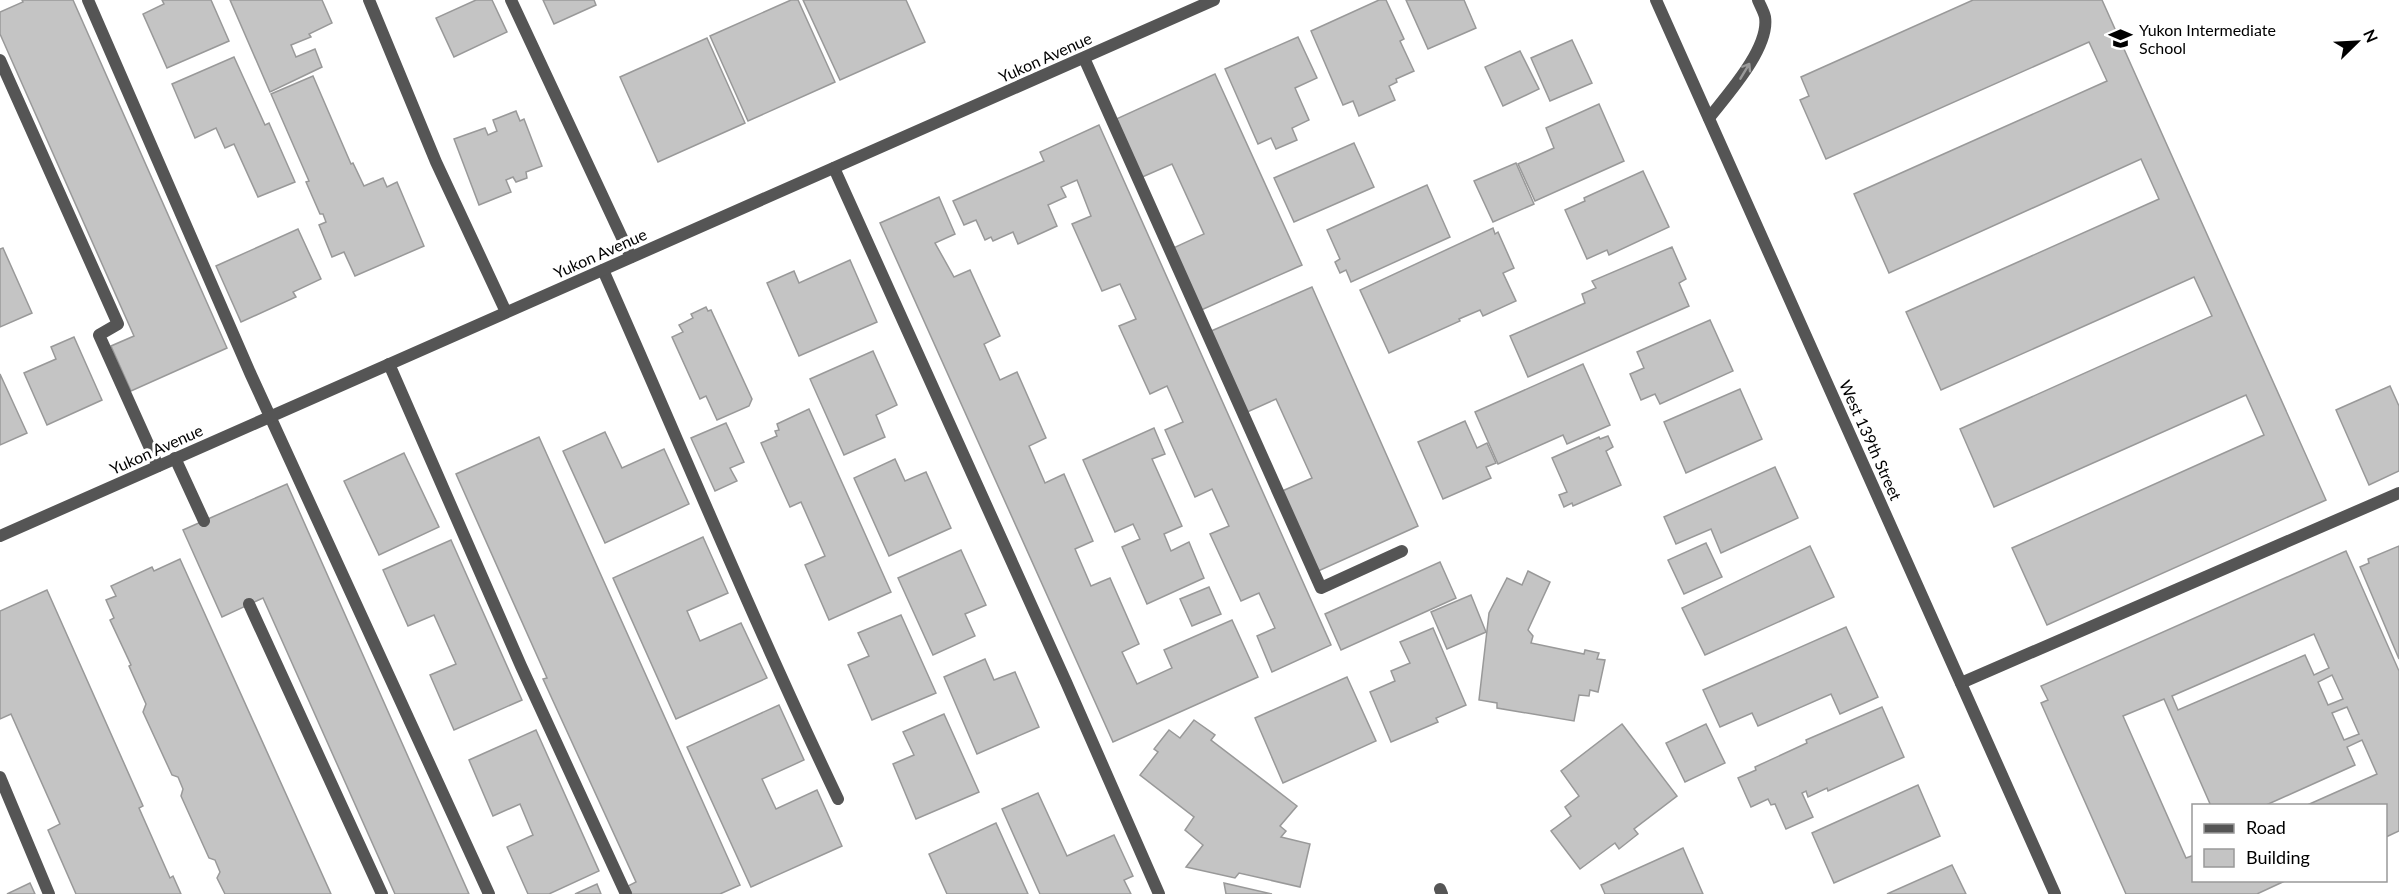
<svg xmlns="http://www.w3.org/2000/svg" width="2399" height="894" font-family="Lato,sans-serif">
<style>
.building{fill:#c4c4c4;stroke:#999;stroke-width:1.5;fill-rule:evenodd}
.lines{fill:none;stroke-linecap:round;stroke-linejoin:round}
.lane{stroke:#555;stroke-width:12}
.street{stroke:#555;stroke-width:12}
.oneway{stroke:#999}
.labels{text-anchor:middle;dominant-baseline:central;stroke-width:6;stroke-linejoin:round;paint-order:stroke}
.poi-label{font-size:16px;fill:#000;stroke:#fff;text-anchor:start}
.street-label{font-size:16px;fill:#000;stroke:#fff}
</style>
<rect width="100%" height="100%" fill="#fff"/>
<g class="building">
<polygon points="22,0 73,0 227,348 131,391 111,346 134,336 0,34 0,12 23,2"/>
<polygon points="162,0 211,0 229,41 167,68 143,14 164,4"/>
<polygon points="230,0 322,0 332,23 309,34 311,37 291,45 296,57 315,49 322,67 270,92"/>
<polygon points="476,0 492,0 507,32 454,57 436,18"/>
<polygon points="543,0 594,0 596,5 554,24"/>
<polygon points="791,0 798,0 835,82 748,121 710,36"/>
<polygon points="803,0 906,0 925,42 840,80"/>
<polygon points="1379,0 1386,0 1404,39 1400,41 1414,71 1396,79 1397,82 1389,86 1395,100 1359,116 1353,101 1343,105 1311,31"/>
<polygon points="1406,0 1464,0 1476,28 1428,49"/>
<polygon points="1973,0 2102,0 2326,500 2047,625 2012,548 2264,435 2246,395 1994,507 1960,429 2212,316 2194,277 1941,390 1906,312 2159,199 2141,159 1889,273 1854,194 2107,81 2089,42 1826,159 1800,100 1809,96 1801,77"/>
<polygon points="1298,37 1317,78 1295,88 1309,120 1292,128 1297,140 1276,149 1271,138 1258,144 1225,69"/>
<polygon points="707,38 745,123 658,162 620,77"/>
<polygon points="1572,40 1592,83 1550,101 1531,58"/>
<polygon points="1520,51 1539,89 1503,106 1485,67"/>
<polygon points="234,57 265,125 269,123 295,182 258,197 234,144 225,148 216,128 195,138 172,84"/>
<polygon points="1215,74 1302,265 1199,311 1171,249 1204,234 1172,164 1140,178 1114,120"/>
<polygon points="313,76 351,164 353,163 364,186 383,178 387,187 397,182 424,246 355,276 344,252 332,257 319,225 326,222 323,214 320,214 306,182 309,181 271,94"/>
<polygon points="1599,104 1624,161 1535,201 1518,164 1554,148 1546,128"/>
<polygon points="516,111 520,121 524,119 542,166 526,172 527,178 516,182 513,177 506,180 511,192 479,205 454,139 485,128 488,135 497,131 493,120"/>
<polygon points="1099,125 1331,645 1272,672 1257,636 1275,628 1259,593 1241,601 1210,534 1229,526 1212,489 1195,497 1165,430 1183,422 1167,386 1150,394 1119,326 1136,319 1120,284 1102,291 1072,224 1091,216 1077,180 1061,187 1066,197 1048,205 1057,226 1018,244 1013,232 993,241 991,237 985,240 976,220 964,225 953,201 1044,161 1040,152"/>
<polygon points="1354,143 1374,187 1294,222 1274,178"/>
<polygon points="1516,163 1534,204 1493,222 1474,181"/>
<polygon points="1643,171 1669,227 1609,255 1607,250 1587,259 1565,210 1585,201 1584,198"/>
<polygon points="1427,185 1450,237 1351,282 1346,270 1340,273 1335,262 1340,259 1327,230"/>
<polygon points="939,197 955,234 935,243 954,277 970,270 1000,336 984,344 1000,380 1017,372 1046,438 1029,446 1045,483 1064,474 1093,541 1075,549 1091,586 1110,578 1139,644 1122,652 1137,684 1172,668 1164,650 1232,620 1258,677 1113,742 880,223"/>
<polygon points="1493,228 1495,234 1498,232 1514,268 1503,273 1516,301 1483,316 1480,310 1459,319 1460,321 1389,353 1360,290"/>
<polygon points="298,229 321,279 293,292 296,297 241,322 216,266"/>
<polygon points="1672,247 1686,279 1679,283 1689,306 1528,377 1510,336 1585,303 1582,294 1596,288 1592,281"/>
<polygon points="3,248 32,313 0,327 0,249"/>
<polygon points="850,260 877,322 799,356 767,283 794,271 799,283"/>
<polygon points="1312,287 1418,526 1316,572 1280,492 1312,478 1276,399 1245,413 1209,332"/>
<polygon points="706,307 708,311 711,310 752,399 749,406 717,420 706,396 700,399 672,337 683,332 679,325 693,318 691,314"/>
<polygon points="1710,320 1733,371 1660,404 1655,394 1641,400 1630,374 1644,368 1637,352"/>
<polygon points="74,337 102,400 47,425 24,373 56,359 51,347"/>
<polygon points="873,351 897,405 876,415 885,437 844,455 810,379"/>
<polygon points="1583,364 1610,425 1567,444 1563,435 1498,464 1475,412"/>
<polygon points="0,374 27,433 0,445"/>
<polygon points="2390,386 2399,406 2399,471 2369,485 2336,410"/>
<polygon points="1740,389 1762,439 1686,473 1664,422"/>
<polygon points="809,409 891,592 829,620 805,565 825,556 801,502 790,507 761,443 777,436 775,431 779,430 777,424"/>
<polygon points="1465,421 1477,448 1487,443 1496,463 1486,467 1491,478 1443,499 1418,442"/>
<polygon points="726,423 744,462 730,468 737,481 715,491 691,438"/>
<polygon points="1154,428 1165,454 1152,459 1182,526 1164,534 1171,551 1189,542 1204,578 1147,604 1122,547 1140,539 1133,524 1115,532 1083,460"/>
<polygon points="605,432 622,468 664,449 689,504 605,543 563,451"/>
<polygon points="1608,436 1613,447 1606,451 1621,485 1573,506 1572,503 1564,507 1559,495 1567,492 1552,458 1599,437 1600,439"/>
<polygon points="539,437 740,885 720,894 632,894 628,886 636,882 543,679 547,678 456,474"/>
<polygon points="404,453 439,527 379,555 344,481"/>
<polygon points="895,459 905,481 926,472 951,528 889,556 854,478"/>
<polygon points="1775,467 1798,518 1721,553 1711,529 1676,544 1664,517"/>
<polygon points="287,484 469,894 395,894 263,598 222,617 183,530"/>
<polygon points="703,537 728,593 687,611 700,641 741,623 767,678 676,719 613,578"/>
<polygon points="451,540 522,700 454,730 430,675 456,664 434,615 408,626 383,570"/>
<polygon points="1706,543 1722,577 1684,594 1668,560"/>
<polygon points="1810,546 1834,597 1705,655 1682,608"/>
<polygon points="2399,546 2399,659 2360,567 2369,563 2368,559"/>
<polygon points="961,550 986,605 965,614 975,636 933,655 898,578"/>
<path d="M2346 551 2399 671V831L2386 837V806H2305L2377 774 2362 740 2347 747 2355 765 2264 806H2211L2164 699 2123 716 2186 858 2194 855V880H2287L2257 894H2126L2041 703 2048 700 2041 686ZM2314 634 2329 668 2314 675 2305 655 2178 710 2172 696ZM2332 675 2343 699 2328 705 2318 682ZM2347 707 2359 734 2344 740 2332 713Z"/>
<polygon points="180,559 331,894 225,894 217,878 220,872 215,860 209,858 181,796 183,789 178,777 172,775 143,712 146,704 129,666 131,665 110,620 114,618 106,600 116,596 111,586 152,567 154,571"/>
<polygon points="1440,562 1456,598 1341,650 1325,614"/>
<polygon points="1528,571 1550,582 1528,630 1533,636 1531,643 1584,654 1585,650 1599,653 1597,659 1605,660 1598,692 1590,690 1589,696 1579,695 1574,721 1497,708 1497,703 1479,700 1489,613 1507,578 1522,585"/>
<polygon points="1209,587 1221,614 1192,626 1180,599"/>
<polygon points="47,590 143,806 139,808 170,878 173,876 181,894 76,894 48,830 60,824 11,714 0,719 0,611"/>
<polygon points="1471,595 1486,632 1447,649 1431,612"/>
<polygon points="901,615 936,693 872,720 848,665 869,656 858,633"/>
<polygon points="1846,627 1878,697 1840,714 1831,694 1758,726 1752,713 1720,727 1703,690"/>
<polygon points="1433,628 1466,705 1436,718 1438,722 1391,742 1370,692 1395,681 1391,671 1410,663 1400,642"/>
<polygon points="985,659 994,680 1015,672 1039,727 977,754 944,677"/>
<polygon points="1347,677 1376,741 1283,783 1255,718"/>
<polygon points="779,705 804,760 762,779 776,809 817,790 842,846 751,887 687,747"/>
<polygon points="1882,707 1904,757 1828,791 1827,788 1808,797 1806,791 1802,793 1813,817 1786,829 1775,804 1771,805 1768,799 1751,807 1738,778 1756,770 1755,767 1807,743 1806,740"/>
<polygon points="944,714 979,792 916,819 893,764 914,755 903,732"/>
<polygon points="1194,720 1215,735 1211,740 1297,806 1280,826 1286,831 1281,837 1310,844 1300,887 1239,873 1235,878 1186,867 1203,845 1185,830 1194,817 1140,775 1158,752 1154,749 1169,730 1180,738"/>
<polygon points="1622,724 1677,796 1634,829 1638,834 1619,849 1615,843 1580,869 1551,831 1571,816 1565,807 1579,796 1561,771"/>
<polygon points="1706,724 1725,763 1685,782 1666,743"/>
<polygon points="536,730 599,871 549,894 528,894 507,847 533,835 520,804 493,816 469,760"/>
<polygon points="1918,785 1940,836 1834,883 1812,833"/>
<polygon points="1038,793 1067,856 1114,835 1133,876 1124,880 1131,894 1040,894 1002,809"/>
<polygon points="996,823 1028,894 947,894 929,854"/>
<polygon points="1683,848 1703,894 1605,894 1601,885"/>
<polygon points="1952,865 1966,894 1887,894"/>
<polygon points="30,883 35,894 7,894"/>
<polygon points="1224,883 1272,894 1226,894"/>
<polygon points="597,884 601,894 575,894"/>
</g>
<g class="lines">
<g class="lane">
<polyline points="88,0 251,375 489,894"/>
<polyline points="369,0 436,162 506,312"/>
<polyline points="511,0 631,257"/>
<polyline points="1084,58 1321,588 1402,551"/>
<polyline points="0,60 118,324 99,335 158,466"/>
<path d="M1709 118C1727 95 1770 48 1765 17 1764 12 1760 5 1758 0"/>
<polyline points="834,168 1066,682 1159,894"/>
<path d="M603 270C681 446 755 625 838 799"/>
<polyline points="389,364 521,666 626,894"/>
<polyline points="175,458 204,521"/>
<polyline points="249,604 382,894"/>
<polyline points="1961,683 2399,493"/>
<polyline points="0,777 49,894"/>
</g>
<g class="street">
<polyline points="1656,0 2055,894"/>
<polyline points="0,536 1214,0"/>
<polyline points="1440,889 1442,894"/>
</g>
</g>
<defs><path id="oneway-shaft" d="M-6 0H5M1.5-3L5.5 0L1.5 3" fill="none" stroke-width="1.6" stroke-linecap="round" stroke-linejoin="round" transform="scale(1.5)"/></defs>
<use class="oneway" href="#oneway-shaft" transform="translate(1745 71) rotate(-59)"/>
<defs>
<symbol id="school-bare" viewBox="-9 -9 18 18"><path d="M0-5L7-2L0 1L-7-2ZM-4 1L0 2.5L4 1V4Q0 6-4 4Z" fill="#000" stroke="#fff" stroke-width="2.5" paint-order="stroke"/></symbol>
</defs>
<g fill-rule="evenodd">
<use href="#school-bare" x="2104" y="22" width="33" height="33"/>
</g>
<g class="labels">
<g class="poi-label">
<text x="2139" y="29">Yukon Intermediate<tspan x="2139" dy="18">School</tspan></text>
</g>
<g class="street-label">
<text transform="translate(1045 57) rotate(-24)">Yukon Avenue</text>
<text transform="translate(600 253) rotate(-24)">Yukon Avenue</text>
<text transform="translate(1871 440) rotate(66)">West 139th Street</text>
<text transform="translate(156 449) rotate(-24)">Yukon Avenue</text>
</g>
</g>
<rect x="2192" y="804" width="195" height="78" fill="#ffffff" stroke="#999999" stroke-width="1.5"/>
<rect x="2204" y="824" width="30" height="9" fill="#555555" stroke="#999999" stroke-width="1.5"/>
<text x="2246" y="834" font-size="18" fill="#000000">Road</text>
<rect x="2204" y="849" width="30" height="18" fill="#c4c4c4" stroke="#999999" stroke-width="1.5"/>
<text x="2246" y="864" font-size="18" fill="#000000">Building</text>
<g transform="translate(2357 42) rotate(66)" stroke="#ffffff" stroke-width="4.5" paint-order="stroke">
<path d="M0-4.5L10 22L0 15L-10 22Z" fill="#000000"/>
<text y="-9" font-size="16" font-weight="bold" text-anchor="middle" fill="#000000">N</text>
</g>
</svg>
